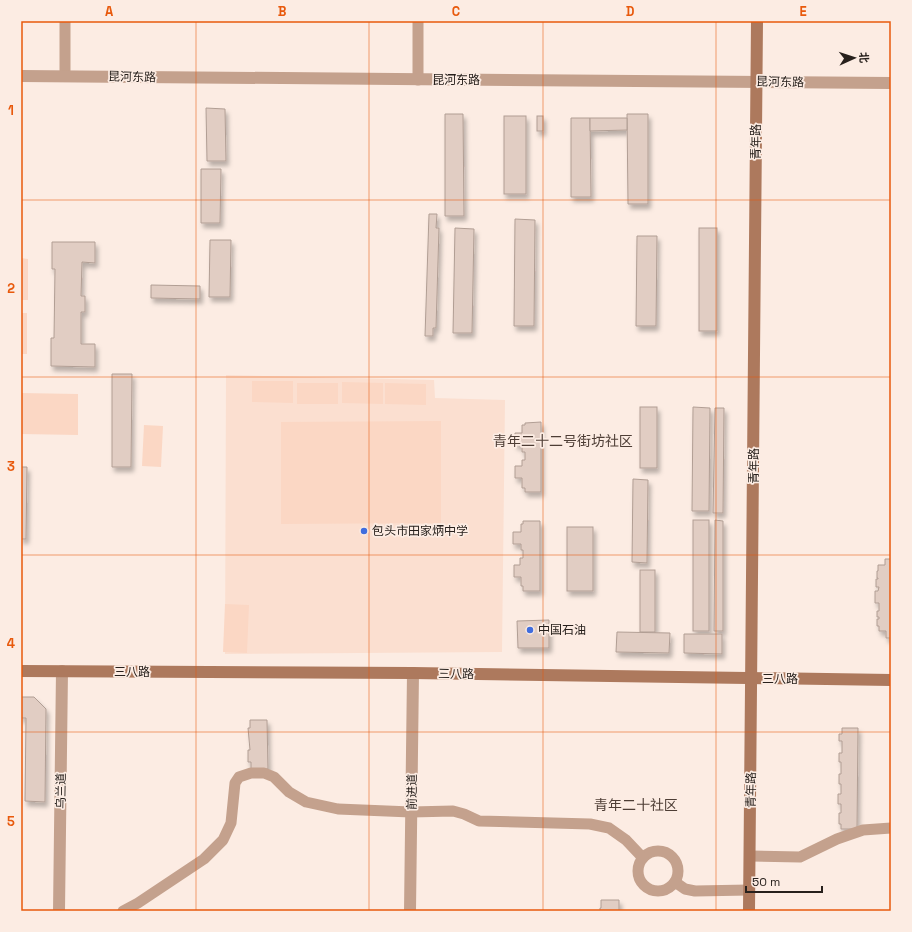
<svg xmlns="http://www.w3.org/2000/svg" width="912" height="932" font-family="'Space Grotesk','Noto Sans SC',sans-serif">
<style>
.built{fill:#fbdfd0}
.pitch{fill:#fbd7c4}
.building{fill:#e1cdc3;stroke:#b19e94;filter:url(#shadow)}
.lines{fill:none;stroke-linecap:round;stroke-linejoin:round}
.minor{stroke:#c4a18d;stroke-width:11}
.tertiary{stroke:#c4a18d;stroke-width:12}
.secondary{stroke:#ad795d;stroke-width:12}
.grid{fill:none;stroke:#e8590c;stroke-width:1;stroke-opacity:0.55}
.poi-dot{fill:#406dde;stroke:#fcece3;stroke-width:1.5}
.labels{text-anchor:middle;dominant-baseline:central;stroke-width:3.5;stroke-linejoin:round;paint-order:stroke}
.street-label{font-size:12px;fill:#27201c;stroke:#fcece3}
.poi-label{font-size:12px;fill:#27201c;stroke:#fcece3;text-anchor:start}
.quarter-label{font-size:14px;fill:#4d3d35;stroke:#fcece3}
.neatline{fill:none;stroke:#e8590c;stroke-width:1.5}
.grid-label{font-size:13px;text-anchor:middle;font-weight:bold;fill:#e8590c}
</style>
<defs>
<filter id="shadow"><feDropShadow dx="2.5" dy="4.5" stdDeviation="2" flood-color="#0004"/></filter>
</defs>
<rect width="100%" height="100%" fill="#fcece3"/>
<polygon class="built" points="226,375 434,380 435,398 505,400 502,652 225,654"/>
<g class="pitch">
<polygon points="21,258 28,259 28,300 21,300"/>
<rect x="21" y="313" width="6" height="41"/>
<polygon points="252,381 293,381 293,403 252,402"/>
<polygon points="342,382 383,383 383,404 342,403"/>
<rect x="297" y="383" width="41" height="21"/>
<polygon points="385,383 426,384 426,405 385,404"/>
<polygon points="21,393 78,394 78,435 21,434"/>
<polygon points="441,421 441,523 281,524 281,422"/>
<polygon points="144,425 163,426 161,467 142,466"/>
<polygon points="225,604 249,605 247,653 223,652"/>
</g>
<g class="building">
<polygon points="206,108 225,109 226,161 207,161"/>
<polygon points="445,114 463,114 464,216 445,216"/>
<polygon points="627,114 648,114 648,204 628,204"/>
<rect x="504" y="116" width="22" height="78"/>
<rect x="537" y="116" width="6" height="15"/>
<polygon points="571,118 590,118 591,197 571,197"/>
<polygon points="590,118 627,118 627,130 590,131"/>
<polygon points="201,169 221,169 220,223 201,223"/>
<polygon points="429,214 437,214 436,228 439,228 436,328 433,328 433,336 425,336"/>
<polygon points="515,219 535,220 534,326 514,326"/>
<polygon points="455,228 474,229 472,333 453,333"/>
<rect x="699" y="228" width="18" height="103"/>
<polygon points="637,236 657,236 656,326 636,326"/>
<polygon points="210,240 231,240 230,297 209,297"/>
<polygon points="52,242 95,242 95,263 82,262 81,296 85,296 85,312 81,312 81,344 95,344 95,367 51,366 51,338 54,338 55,269 52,269"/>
<polygon points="151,285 200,286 200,299 151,298"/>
<polygon points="112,374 132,374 131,467 112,467"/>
<rect x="640" y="407" width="17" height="61"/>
<polygon points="693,407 710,408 709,511 692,511"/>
<polygon points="715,408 724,408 723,513 713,513"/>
<polygon points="541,422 541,492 525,492 525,488 522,488 522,478 515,478 515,466 522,466 522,460 525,460 525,452 522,452 522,445 515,445 515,433 522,433 522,425 525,425 525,423"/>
<polygon points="21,467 27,467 26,539 21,539"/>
<polygon points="633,479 648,480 647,563 632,562"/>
<rect x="693" y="520" width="16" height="111"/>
<polygon points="715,520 723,521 723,631 714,631"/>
<polygon points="523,521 540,521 540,591 523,591 523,586 521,586 521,577 514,577 514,565 520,565 520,558 523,558 523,550 521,550 521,544 513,544 513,532 521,532 521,524 523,524"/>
<rect x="567" y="527" width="26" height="64"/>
<polygon points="885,559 891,559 891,638 886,638 886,631 879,631 879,626 877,626 877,619 879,619 879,617 877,617 877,611 879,611 879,603 875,603 875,591 878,591 879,587 876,587 876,579 878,579 878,578 877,578 877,571 878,571 878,565 885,565"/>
<rect x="640" y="570" width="15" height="62"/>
<polygon points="549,620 549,648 518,648 517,621"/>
<polygon points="617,632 670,633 669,653 616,652"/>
<polygon points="684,634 722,634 722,654 684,653"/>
<polygon points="21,697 34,697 46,709 45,802 25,801 26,718 21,718"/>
<polygon points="250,720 267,720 268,769 251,769 251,762 248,762 248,750 250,750 248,728 250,728"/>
<polygon points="842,728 858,728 857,829 841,829 841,824 839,824 839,813 841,813 841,804 838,804 838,794 841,794 841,784 839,784 839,774 841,774 841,762 839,762 839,753 842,753 842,741 839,741 839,734 842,734"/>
<polygon points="601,900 619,900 619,911 600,911 600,908 601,908"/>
</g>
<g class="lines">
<g class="minor">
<polyline points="65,21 65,76"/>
<polyline points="418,80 418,21"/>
<circle cx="658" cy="871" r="20"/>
<polyline points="750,856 800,857 837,839 863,830 891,828"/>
<polyline points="675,882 685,889 695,891 749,890"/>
<polyline points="123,911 138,903 204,859 223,840 231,823 235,783 239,777 251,773 264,773 274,777 289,792 306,802 338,809 411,812 453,811 464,814 479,821 590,824 609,828 626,840 643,858"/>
</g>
<g class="tertiary">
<polyline points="21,76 891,83"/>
<polyline points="59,911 62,671"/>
<polyline points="410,911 413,673"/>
</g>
<g class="secondary">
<polyline points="21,671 413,673 891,680"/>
<polyline points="749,911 757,21"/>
</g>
</g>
<path class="grid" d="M196 21V911M369 21V911M543 21V911M716 21V911M21 200H891M21 377H891M21 555H891M21 732H891"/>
<g class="poi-dot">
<circle cx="364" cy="531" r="4"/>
<circle cx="530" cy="630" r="4"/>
</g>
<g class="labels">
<g class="street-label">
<text transform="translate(132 77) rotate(1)">昆河东路</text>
<text x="456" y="80">昆河东路</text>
<text transform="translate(780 82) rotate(1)">昆河东路</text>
<text transform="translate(756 142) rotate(-90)">青年路</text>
<text transform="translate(754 466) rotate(-90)">青年路</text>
<text x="132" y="672">三八路</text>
<text transform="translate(456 674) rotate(1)">三八路</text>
<text x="780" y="679">三八路</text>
<text transform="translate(751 790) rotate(-89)">青年路</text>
<text transform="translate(61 791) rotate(-89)">乌兰道</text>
<text transform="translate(412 792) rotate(-89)">前进道</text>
</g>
<g class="poi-label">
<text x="372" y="531">包头市田家炳中学</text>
<text x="538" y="630">中国石油</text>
</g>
<g class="quarter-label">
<text x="563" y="441">青年二十二号街坊社区</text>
<text x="636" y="805">青年二十社区</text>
</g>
</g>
<rect width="912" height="932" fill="none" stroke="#fcece3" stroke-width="44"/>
<g transform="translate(854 58) rotate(87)" stroke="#fcece3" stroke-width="3" paint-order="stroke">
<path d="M0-3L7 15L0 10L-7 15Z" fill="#27201c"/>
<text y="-6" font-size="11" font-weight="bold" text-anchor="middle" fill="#27201c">北</text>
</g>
<path d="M746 886v6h76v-6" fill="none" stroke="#27201c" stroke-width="2"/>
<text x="752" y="886" font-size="12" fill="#27201c" stroke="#fcece3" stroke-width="3" paint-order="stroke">50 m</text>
<rect x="22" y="22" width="868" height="888" class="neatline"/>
<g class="grid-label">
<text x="109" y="16">A</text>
<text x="282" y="16">B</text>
<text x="456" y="16">C</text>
<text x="630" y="16">D</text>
<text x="803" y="16">E</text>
<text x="11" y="115">1</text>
<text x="11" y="293">2</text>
<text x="11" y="471">3</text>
<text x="11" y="648">4</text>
<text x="11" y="826">5</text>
</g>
</svg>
